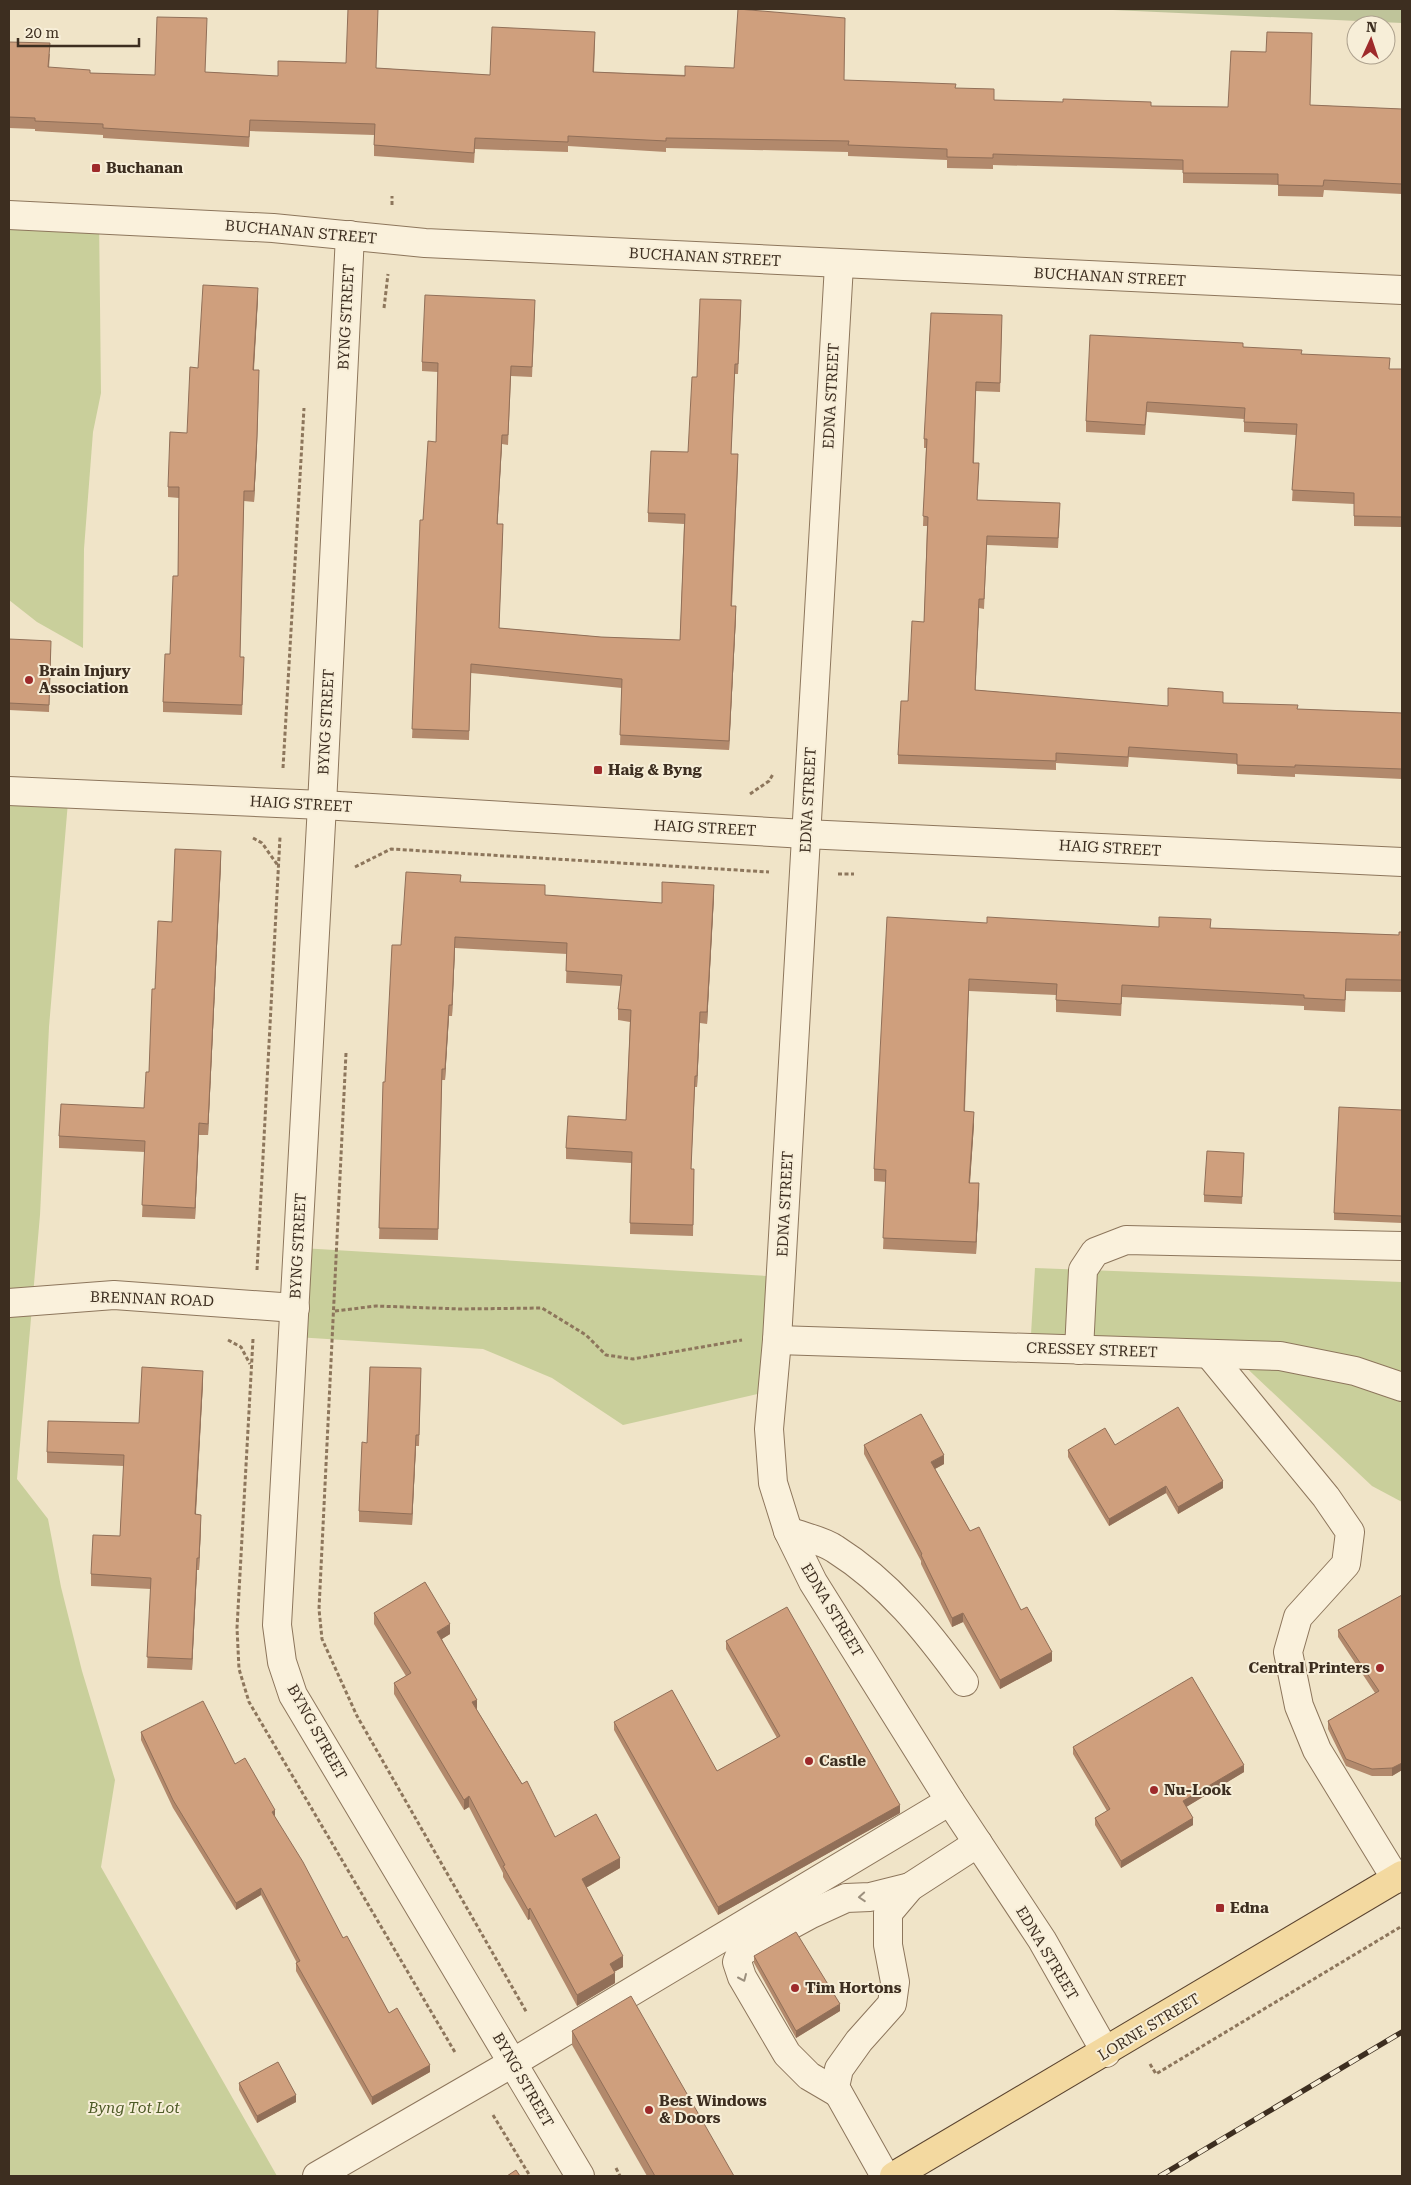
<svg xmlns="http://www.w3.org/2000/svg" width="1411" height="2185" font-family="'Roboto Serif',serif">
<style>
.green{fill:#c9cf9b}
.cemetery{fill:#bfc49a}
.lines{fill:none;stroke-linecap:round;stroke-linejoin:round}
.minor-casing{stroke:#8d765c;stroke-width:30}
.major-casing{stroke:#5b4430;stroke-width:30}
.path{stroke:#8d765c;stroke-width:3;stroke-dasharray:4 2.5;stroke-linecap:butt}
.minor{stroke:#faf1dc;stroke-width:28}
.major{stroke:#f3d9a0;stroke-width:28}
.rail-casing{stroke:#3d2e20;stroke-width:5.5}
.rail{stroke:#f7eed8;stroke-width:4;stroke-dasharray:11;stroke-linecap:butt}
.wall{fill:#b2896c}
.shaded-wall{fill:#916f58}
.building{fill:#cf9f7d;stroke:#916f58}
.oneway{stroke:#9c907e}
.poi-dot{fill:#9e2a2b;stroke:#f7eed8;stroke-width:2}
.labels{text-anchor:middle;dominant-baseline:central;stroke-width:4;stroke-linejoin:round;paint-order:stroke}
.poi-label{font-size:15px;font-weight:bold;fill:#3d2e20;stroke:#f7eed8;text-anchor:start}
.street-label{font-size:15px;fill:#3d2e20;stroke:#f7eed8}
.park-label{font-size:15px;font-style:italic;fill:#4d5a26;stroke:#f7eed8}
</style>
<rect width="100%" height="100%" fill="#f0e4c8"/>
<g class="green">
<polygon points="9,213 99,217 101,393 93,432 84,549 83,648 37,622 9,600"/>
<polygon points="9,788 69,790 49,1027 40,1215 17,1479 48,1519 61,1587 82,1671 115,1780 101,1867 277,2176 9,2176"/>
<polygon points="301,1248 783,1277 775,1390 623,1425 552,1378 483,1349 296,1337"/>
<polygon points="1035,1268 1402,1282 1402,1502 1372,1486 1236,1358 1030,1351"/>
</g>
<polygon class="cemetery" points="1091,9 1402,9 1402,23"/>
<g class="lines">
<defs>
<g id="minor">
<polyline points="9,215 273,228 425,243 1402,290"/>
<polyline points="350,235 322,805 277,1625 282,1662 293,1695 580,2176"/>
<polyline points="839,265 777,1340 769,1429 773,1483 788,1531 813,1582 950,1801 1042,1940 1106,2053"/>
<polyline points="9,791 322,805 805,834 1402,862"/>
<polyline points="9,1303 114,1295 295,1308"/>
<polyline points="777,1340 1280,1356 1355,1371 1402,1387"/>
<polyline points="1079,1350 1083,1270 1095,1252 1126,1240 1402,1246"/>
<polyline points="1209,1354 1326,1497 1350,1532 1346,1564 1298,1617 1288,1652 1299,1706 1317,1750 1396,1879"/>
<path d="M788 1531C803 1537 822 1540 835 1549 889 1583 927 1631 964 1682"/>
<polyline points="838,2093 809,2076 787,2054 742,1977 737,1962 741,1952 811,1914 846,1898 870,1897 910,1887"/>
<polyline points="317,2176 514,2062 950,1801"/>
<polyline points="885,2176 835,2087 839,2069 859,2041 892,2004 895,1982 888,1945 888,1913 910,1887 978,1843"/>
</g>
<polyline id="major" points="894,2176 1402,1875"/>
</defs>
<use href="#minor" class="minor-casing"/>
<use href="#major" class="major-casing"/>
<g class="path">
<polyline points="392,205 392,196"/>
<polyline points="384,308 388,274"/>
<polyline points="283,768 304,408"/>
<polyline points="750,794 769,781 773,774"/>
<polyline points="253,838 262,843 279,867"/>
<polyline points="355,867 391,849 769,872"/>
<polyline points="838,874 854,874"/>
<polyline points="346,1053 319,1609 322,1639 357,1716 527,2013"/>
<polyline points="257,1270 280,837"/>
<polyline points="335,1311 376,1306 461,1309 542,1308 586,1335 606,1355 633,1359 742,1340"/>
<polyline points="253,1339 237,1628 239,1669 249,1702 456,2054"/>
<polyline points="228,1340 241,1347 250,1364"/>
<polyline points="1150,2064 1156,2074 1402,1926"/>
<polyline points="493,2115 530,2176"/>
<polyline points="616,2168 620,2176"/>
</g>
<use href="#minor" class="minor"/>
<use href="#major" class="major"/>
<defs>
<polyline id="rail" points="1160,2176 1402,2032"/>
</defs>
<use href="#rail" class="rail-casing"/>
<use href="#rail" class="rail"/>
</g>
<g class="wall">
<polygon points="9,42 50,54 49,68 90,73 155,75 206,72 278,76 377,68 490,75 595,43 594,72 844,80 956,88 994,100 1151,106 1228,107 1310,105 1402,109 1402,194 1324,190 1323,197 1278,196 1278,185 1183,183 1183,170 993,165 993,169 947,168 947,160 848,156 848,152 666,148 666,152 568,146 568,152 475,149 474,163 374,156 374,135 250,131 249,147 103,138 103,135 35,131 35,129 9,128"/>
<polygon points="258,298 254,370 257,446 254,502 244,501 240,657 244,668 242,715 163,712 163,702 170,654 178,576 179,498 168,497 168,487 187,433 198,368"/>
<polygon points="535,309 532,377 511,376 508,445 502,444 497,524 503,534 499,628 601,637 680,640 684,524 648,522 648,513 688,452 697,377 741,310 738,374 735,374 731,454 738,464 732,606 736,616 729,750 620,745 622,688 471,673 469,740 412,738 423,520 436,442 438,372 422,371 422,362"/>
<polygon points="1002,324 1000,392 976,391 974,463 979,472 977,500 1060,513 1058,548 987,545 984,609 979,608 975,690 1168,706 1223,703 1297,709 1402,713 1402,779 1295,774 1295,777 1237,774 1237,764 1129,757 1128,767 1056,763 1056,770 898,764 898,755 924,622 927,526 923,526 926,448 924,448 924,439"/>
<polygon points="1243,347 1302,354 1390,369 1402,369 1402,527 1354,526 1354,504 1292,501 1296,435 1244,432 1244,419 1147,412 1145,435 1086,432 1086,421"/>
<polygon points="9,639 51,649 49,712 9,710"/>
<polygon points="221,863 208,1135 199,1135 195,1219 142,1217 145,1152 59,1148 59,1136 144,1108 149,1072 155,989 172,922"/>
<polygon points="461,882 545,895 662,903 714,896 707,1024 700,1023 697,1087 695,1087 691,1169 694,1169 693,1236 630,1234 631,1163 566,1159 566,1148 626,1120 630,1022 618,1020 618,1009 621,986 566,983 567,954 455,948 452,1016 449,1016 445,1080 442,1080 438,1240 379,1239 385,1082 401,945"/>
<polygon points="987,923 1211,928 1399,935 1402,932 1402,992 1346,991 1345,1012 1304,1010 1304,1006 1122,997 1121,1016 1056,1012 1056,995 969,991 965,1111 974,1124 970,1183 979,1195 976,1254 883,1249 886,1182 874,1181 874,1169"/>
<polygon points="1402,1110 1402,1223 1334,1220 1334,1213"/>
<polygon points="1244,1160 1242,1204 1204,1202 1204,1195"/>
<polygon points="421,1380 419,1446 416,1446 412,1525 359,1522 359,1511 367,1443"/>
<polygon points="203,1382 196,1514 201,1526 199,1570 197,1570 192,1670 147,1668 151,1589 91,1586 91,1574 120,1536 124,1466 47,1463 47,1452 139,1423"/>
<polygon points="864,1445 944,1464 935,1469 970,1531 1021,1610 1052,1661 1000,1689 963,1622 952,1627 921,1564 921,1561 864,1454"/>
<polygon points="1115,1445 1223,1488 1178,1514 1166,1493 1109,1526 1068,1457 1068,1450"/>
<polygon points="1402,1595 1402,1770 1392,1776 1372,1776 1346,1766 1328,1729 1328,1721 1375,1693 1338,1637 1338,1630"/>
<polygon points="374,1613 450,1634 442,1639 477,1710 555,1837 620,1868 586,1888 623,1967 614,1972 615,1983 577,2006 530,1919 528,1920 503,1877 503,1873 469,1807 464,1810 394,1694 394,1683 406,1676 374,1624"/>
<polygon points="726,1641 900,1813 718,1915 614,1730 614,1722 717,1771 777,1738 726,1649"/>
<polygon points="141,1732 235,1764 275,1817 343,1938 389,2013 430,2072 372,2105 296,1971 296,1963 297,1963 261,1895 236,1910 173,1808 141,1740"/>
<polygon points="1073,1747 1244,1772 1186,1807 1193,1825 1121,1868 1095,1825 1095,1818 1107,1811 1073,1754"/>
<polygon points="754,1956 840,2011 796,2038 754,1963"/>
<polygon points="572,2031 734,2176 647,2176 572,2045"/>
<polygon points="239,2083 296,2102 257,2123 239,2090"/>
</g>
<g class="shaded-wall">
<polygon points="258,288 258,298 253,380 253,370"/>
<polygon points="259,380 257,446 254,502 254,491"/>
<polygon points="502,435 502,444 497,533 497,524"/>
<polygon points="979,599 979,608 975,699 975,690"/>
<polygon points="736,606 736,616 729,750 729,741"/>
<polygon points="221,851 221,863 208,1135 208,1124"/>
<polygon points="714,885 714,896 707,1024 707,1012"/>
<polygon points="455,937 455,948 452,1016 452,1005"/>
<polygon points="449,1005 449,1016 445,1080 445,1069"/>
<polygon points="700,1012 700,1023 697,1087 697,1076"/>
<polygon points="974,1112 974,1124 969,1195 969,1183"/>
<polygon points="199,1123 199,1135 195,1219 195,1208"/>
<polygon points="979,1183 979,1195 976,1254 976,1242"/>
<polygon points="203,1371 203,1382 195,1526 195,1514"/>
<polygon points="416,1435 416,1446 412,1525 412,1514"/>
<polygon points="944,1455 944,1464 931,1471 931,1462"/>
<polygon points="1223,1481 1223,1488 1178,1514 1178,1507"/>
<polygon points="1166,1486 1166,1493 1109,1526 1109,1519"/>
<polygon points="201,1515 201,1526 199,1570 199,1558"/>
<polygon points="197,1558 197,1570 192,1670 192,1659"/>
<polygon points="963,1613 963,1622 952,1627 952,1618"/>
<polygon points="450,1624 450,1634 437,1642 437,1632"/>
<polygon points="1052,1652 1052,1661 1000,1689 1000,1680"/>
<polygon points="477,1700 477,1710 472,1702"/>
<polygon points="1402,1763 1402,1770 1392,1776 1392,1768"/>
<polygon points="1244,1765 1244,1772 1183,1809 1183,1801"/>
<polygon points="469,1796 469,1807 464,1810 464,1800"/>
<polygon points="900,1805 900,1813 718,1915 718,1907"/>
<polygon points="275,1810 275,1817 272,1812"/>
<polygon points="1193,1818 1193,1825 1121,1868 1121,1861"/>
<polygon points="620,1858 620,1868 582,1890 582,1879"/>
<polygon points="261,1888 261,1895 236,1910 236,1903"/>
<polygon points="530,1908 530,1919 528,1920 528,1910"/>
<polygon points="623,1956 623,1967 610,1974 610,1964"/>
<polygon points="615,1973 615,1983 577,2006 577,1995"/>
<polygon points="840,2004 840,2011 796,2038 796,2031"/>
<polygon points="430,2065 430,2072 372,2105 372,2097"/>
<polygon points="296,2095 296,2102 257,2123 257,2116"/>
</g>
<g class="building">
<polygon points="348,9 378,9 376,68 490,75 492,27 595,32 593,72 685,76 685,66 734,68 738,9 845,18 844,80 956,84 955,88 994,89 994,100 1063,102 1063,99 1151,102 1151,106 1228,107 1231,51 1266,52 1267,32 1312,33 1310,105 1402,109 1402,184 1324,180 1323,186 1278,185 1278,174 1183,173 1183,160 993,154 993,158 947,157 947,149 848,145 849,141 666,138 666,141 568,136 568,142 475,138 474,153 374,145 375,124 250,120 249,137 103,128 103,124 35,121 35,118 9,117 9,42 50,43 48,67 90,70 90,73 155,75 157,17 207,18 205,72 278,76 278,61 346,63"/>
<polygon points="203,285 258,288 253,370 259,370 257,436 254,491 244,491 240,657 244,657 242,705 163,702 165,654 170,654 173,576 178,576 179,487 168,487 170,432 187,433 190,367 198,368"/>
<polygon points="425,295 535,300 532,367 511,366 508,435 502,435 497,524 503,524 499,628 601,637 680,640 685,514 648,513 651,451 688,452 692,377 697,377 700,299 741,300 738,364 735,364 731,454 738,454 731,606 736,606 729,741 620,735 622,679 471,664 469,731 412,729 420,520 423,520 428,441 436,442 438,363 422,362"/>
<polygon points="931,313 1002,315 1000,383 976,382 973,463 979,463 977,500 1060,503 1058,538 987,536 984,599 979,599 975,690 1168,706 1168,688 1223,692 1223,703 1298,705 1297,709 1402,713 1402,769 1295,765 1295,767 1237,765 1237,754 1129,747 1128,757 1056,753 1056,761 898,755 901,701 908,701 912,621 924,622 928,517 923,516 927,439 924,439"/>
<polygon points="1090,335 1243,343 1243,347 1302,350 1301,354 1390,358 1389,369 1402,369 1402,517 1354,516 1354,493 1292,490 1297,424 1244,422 1245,408 1147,402 1145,425 1086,421"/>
<polygon points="9,639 51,641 49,705 9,703"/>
<polygon points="175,849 221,851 208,1124 199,1123 195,1208 142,1205 145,1141 59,1136 61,1104 144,1108 146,1072 149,1072 152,989 155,989 158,921 172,922"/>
<polygon points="406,872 461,875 460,882 545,885 545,895 662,903 662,882 714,885 707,1012 700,1012 697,1076 695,1076 691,1169 694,1169 693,1225 630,1223 632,1152 566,1148 568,1116 626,1120 631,1010 618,1009 622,975 566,971 567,943 455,937 452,1005 449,1005 445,1069 442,1069 438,1229 379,1228 383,1082 385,1082 392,945 401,945"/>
<polygon points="887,917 987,923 987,917 1159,927 1159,917 1211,919 1210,928 1399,935 1399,932 1402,932 1402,980 1346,979 1345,1000 1304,998 1304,995 1122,985 1121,1004 1056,1000 1057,984 969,979 964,1111 974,1112 969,1183 979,1183 976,1242 883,1238 886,1170 874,1169"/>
<polygon points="1339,1107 1402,1110 1402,1216 1334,1213"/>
<polygon points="1207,1151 1244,1153 1242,1197 1204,1195"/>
<polygon points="142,1367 203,1371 195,1514 201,1515 199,1558 197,1558 192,1659 147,1657 151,1578 91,1574 93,1535 120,1536 124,1455 47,1452 48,1421 139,1423"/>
<polygon points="370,1367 421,1368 419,1435 416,1435 412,1514 359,1511 362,1442 367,1443"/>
<polygon points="1178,1407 1223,1481 1178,1507 1166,1486 1109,1519 1068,1450 1105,1428 1115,1445"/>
<polygon points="921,1414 944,1455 931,1462 970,1531 979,1527 1021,1610 1027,1607 1052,1652 1000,1680 963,1613 952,1618 921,1555 922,1554 864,1445"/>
<polygon points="425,1582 450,1624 437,1632 477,1700 472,1702 522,1784 527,1781 555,1837 596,1814 620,1858 582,1879 623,1956 610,1964 615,1973 577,1995 530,1908 528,1910 503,1866 505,1865 469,1796 464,1800 394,1683 411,1673 374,1613"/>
<polygon points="1402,1595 1402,1763 1392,1768 1372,1769 1346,1759 1328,1721 1379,1691 1338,1630"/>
<polygon points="787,1607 900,1805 718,1907 614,1722 672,1690 717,1771 780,1736 726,1641"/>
<polygon points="1192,1677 1244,1765 1183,1801 1193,1818 1121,1861 1095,1818 1110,1809 1073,1747"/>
<polygon points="203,1701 235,1764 245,1758 275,1810 272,1812 303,1862 343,1938 347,1936 389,2013 397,2008 430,2065 372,2097 296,1963 300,1961 261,1888 236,1903 173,1800 141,1732"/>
<polygon points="796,1932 840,2004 796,2031 754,1956"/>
<polygon points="631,1996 734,2176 655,2176 572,2031"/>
<polygon points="278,2062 296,2095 257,2116 239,2083"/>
<polygon points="516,2170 520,2176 507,2176"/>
</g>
<defs><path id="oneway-chevron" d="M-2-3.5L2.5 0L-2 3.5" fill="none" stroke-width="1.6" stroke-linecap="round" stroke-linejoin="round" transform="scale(1.25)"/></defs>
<g class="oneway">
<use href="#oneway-chevron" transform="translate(862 1897) rotate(176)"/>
<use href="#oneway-chevron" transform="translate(743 1978) rotate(66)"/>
</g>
<g class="poi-dot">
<rect x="91" y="163" width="10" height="10" rx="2.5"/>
<circle cx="29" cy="680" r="5"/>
<rect x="593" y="765" width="10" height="10" rx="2.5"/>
<circle cx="1380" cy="1668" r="5"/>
<circle cx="809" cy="1761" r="5"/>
<circle cx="1154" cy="1790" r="5"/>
<rect x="1215" y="1903" width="10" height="10" rx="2.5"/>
<circle cx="795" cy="1988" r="5"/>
<circle cx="649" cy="2110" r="5"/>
</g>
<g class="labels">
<g class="poi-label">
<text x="106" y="168">Buchanan</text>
<text x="39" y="671">Brain Injury<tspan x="39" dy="17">Association</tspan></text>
<text x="608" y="770">Haig &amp; Byng</text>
<text x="1370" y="1668" text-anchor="end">Central Printers</text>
<text x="819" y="1761">Castle</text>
<text x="1164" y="1790">Nu-Look</text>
<text x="1230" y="1908">Edna</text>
<text x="805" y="1988">Tim Hortons</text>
<text x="659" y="2101">Best Windows<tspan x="659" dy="17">&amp; Doors</tspan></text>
</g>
<g class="street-label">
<text transform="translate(301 232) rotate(5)">BUCHANAN STREET</text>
<text transform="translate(705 257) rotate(3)">BUCHANAN STREET</text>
<text transform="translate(1110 277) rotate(3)">BUCHANAN STREET</text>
<text transform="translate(346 317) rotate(-87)">BYNG STREET</text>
<text transform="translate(831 396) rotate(-87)">EDNA STREET</text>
<text transform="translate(326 722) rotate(-87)">BYNG STREET</text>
<text transform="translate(808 800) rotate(-87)">EDNA STREET</text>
<text transform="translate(301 804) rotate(3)">HAIG STREET</text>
<text transform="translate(705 828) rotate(3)">HAIG STREET</text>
<text transform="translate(1110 848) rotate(3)">HAIG STREET</text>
<text transform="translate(785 1204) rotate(-87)">EDNA STREET</text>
<text transform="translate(298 1246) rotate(-87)">BYNG STREET</text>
<text transform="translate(152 1299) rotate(2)">BRENNAN ROAD</text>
<text transform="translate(1092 1350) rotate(2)">CRESSEY STREET</text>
<text transform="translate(832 1610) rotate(59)">EDNA STREET</text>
<text transform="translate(317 1732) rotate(61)">BYNG STREET</text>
<text transform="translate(1047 1953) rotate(59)">EDNA STREET</text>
<text transform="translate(1149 2027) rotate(-31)">LORNE STREET</text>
<text transform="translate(523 2080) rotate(60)">BYNG STREET</text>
</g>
<g class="park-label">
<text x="134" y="2108">Byng Tot Lot</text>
</g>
</g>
<rect width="1411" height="2185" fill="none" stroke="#3d2e20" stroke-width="20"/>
<g transform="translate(1371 40) rotate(3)"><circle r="24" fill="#f7eed8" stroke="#ada18e"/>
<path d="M0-4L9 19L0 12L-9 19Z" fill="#9e2a2b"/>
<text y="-8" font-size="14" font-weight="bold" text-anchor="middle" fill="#3d2e20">N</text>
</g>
<path d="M18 38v8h121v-8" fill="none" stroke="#3d2e20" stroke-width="2.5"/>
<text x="25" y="38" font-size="15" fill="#3d2e20" stroke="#f7eed8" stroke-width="4" paint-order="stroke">20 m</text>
</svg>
